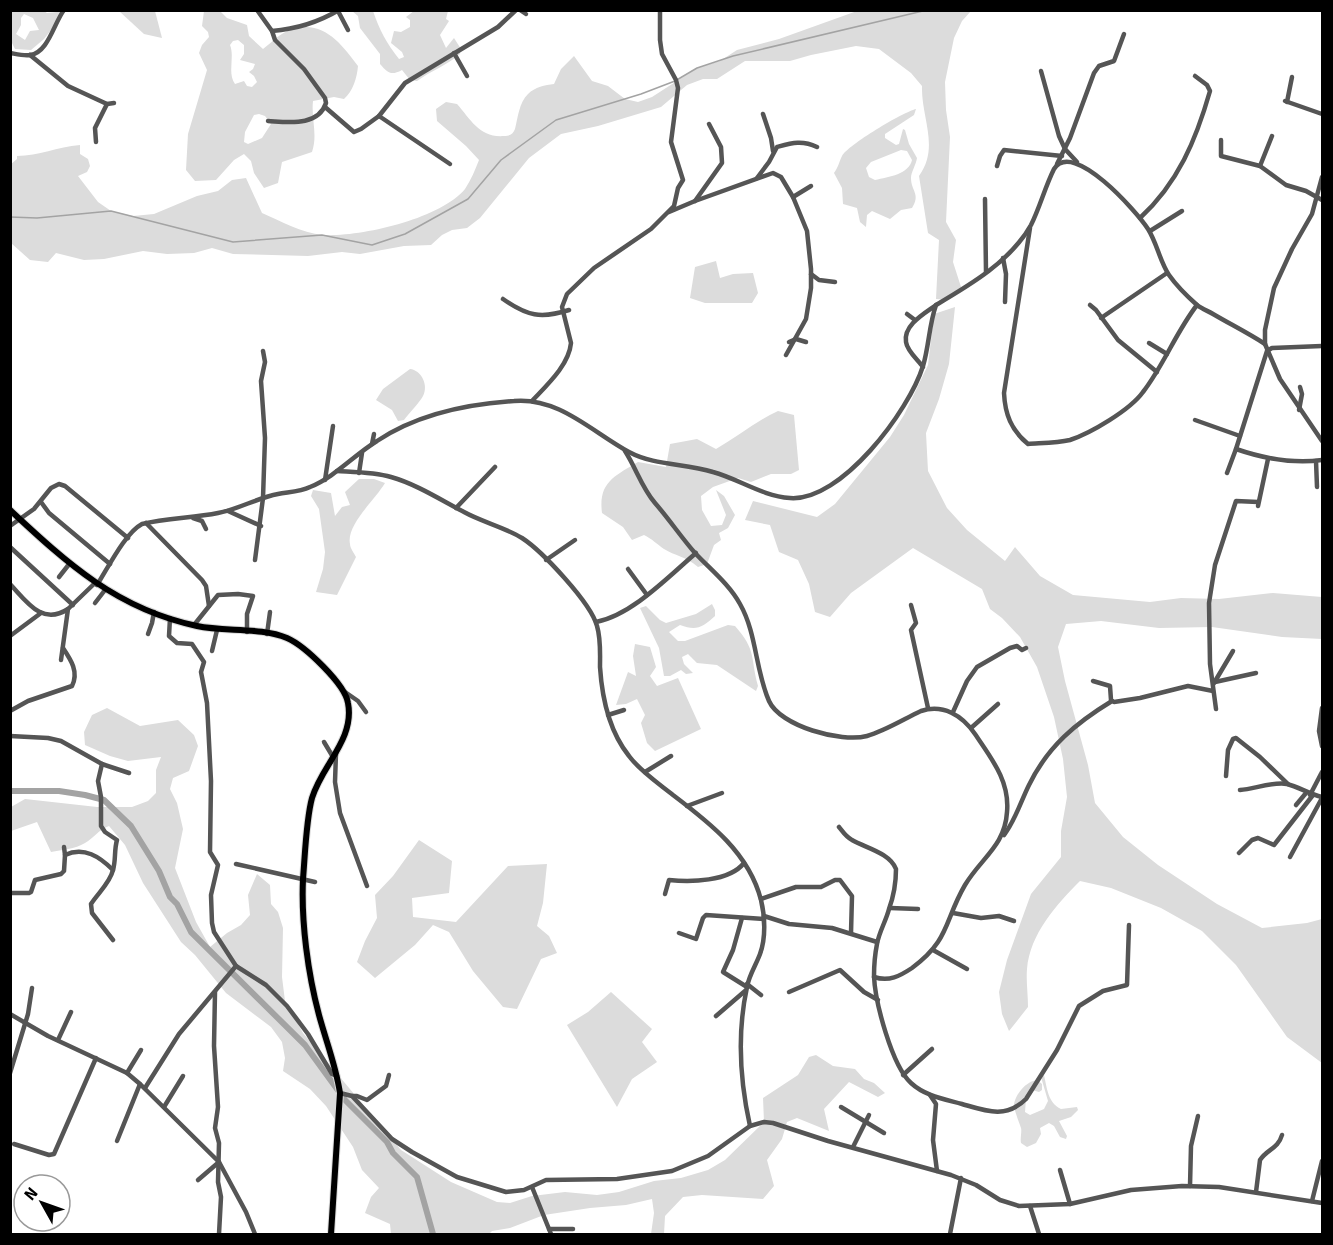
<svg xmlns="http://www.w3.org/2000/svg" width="1333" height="1245" font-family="Signika,sans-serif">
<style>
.green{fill:#dcdcdc;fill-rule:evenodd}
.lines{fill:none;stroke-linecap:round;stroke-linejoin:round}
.stream{stroke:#a3a3a3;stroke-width:1.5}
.river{stroke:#a3a3a3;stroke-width:6}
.major-casing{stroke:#dbdbdb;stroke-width:8}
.minor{stroke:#555;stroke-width:4.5}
.major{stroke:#000;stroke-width:6}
</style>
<rect width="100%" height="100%" fill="#fff"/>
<g class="green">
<path d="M10 11H44L47 13 66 11 44 39 31 50 15 49 11 41ZM24 14 33 18 39 30 30 31 25 40 16 34 21 25V18Z"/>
<polygon points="119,11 155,11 162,38 144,34"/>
<path d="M204 11H220L227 18 247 25 249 36 263 49C271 43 280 33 290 30 322 18 341 43 358 66 357 78 353 91 344 99L334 97 313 101C311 119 318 134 312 152L282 162 278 183 264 188 254 173 251 161 244 154 234 160 216 180 195 181 186 170 188 134 207 70 199 53 202 45 209 37 208 32 202 26ZM238 40 244 45V54L240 60 255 64 253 69 249 72 254 76 257 82 252 87 247 86 244 81 235 84C227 73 235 57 230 45L233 41ZM259 114 265 116 271 124 262 138 248 144 244 142 245 132 254 115Z"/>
<path d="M352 11H373C379 29 387 44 399 59L404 57 402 52 391 43 394 31 401 32 410 27V20L406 17 414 11 425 12 426 11H448L446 19 449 21 440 35 446 48 454 38 461 49 460 54C447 65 431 71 417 81L410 80 402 70C391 76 388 73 380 64V54L360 28 358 16Z"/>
<path d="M857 11H971L962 21 954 38 945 82 946 110 950 137 946 222 956 240 953 262 961 287C953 297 949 301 936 299L939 240 928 233 919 176C940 147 921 118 922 86L911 73 879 49 856 46 811 55 790 61H745L717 79H703L687 85 661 107 598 126 561 134 529 158 480 218 467 228 452 230 442 235 431 245 404 246 360 254 342 252 308 256 233 254 212 248 194 253 167 254 143 251 104 259 84 260 56 253 48 262 30 260 11 243 10 165 17 159V156C39 156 57 147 80 145V154L88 159 90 166 87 172 78 176 98 202 111 211 133 216 154 214 197 196 218 191 232 180 246 178 262 213C281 221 301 233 323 235 361 237 440 219 465 189 471 180 475 170 479 160L466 146 437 121 436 109 446 102 457 104C471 120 480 138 504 136 510 136 513 134 515 129 518 117 519 103 528 94 535 87 545 85 554 84L561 69 574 56 592 81 608 86 625 99 638 102 652 97 697 68 720 61 737 50 779 39Z"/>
<path d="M916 109 914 115 885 134V138L896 145 899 144 903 129 905 130 909 144 917 158C916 165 911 172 911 178 911 191 921 194 912 208L901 210 890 219 872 211 867 215 866 227 860 222 857 208 843 204 842 188 834 173C838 168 839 162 842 156 848 145 903 112 916 109ZM901 150 907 151 912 160C909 174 889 177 875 180L869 177 866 168 871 162Z"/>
<polygon points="716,261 720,278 733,274 753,273 758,293 752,303 705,303 690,298 695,267"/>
<path d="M955 307 949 364 939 399 926 433 928 471 947 508 967 530 1005 561 1015 547 1040 576 1073 595 1150 602 1181 598 1219 599 1273 593 1322 597V639L1282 637 1212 627 1159 628 1101 621 1066 624 1058 647 1065 681 1088 765 1095 803 1123 837 1158 865 1217 904 1262 928 1307 923 1322 919V1063L1287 1037 1236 965 1202 931 1161 908 1111 888 1080 881C1056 905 1030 934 1027 969 1026 981 1028 994 1028 1007L1009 1031 1002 1014 999 992 1007 960 1031 894 1061 857V831L1067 797 1063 759 1054 717 1037 667 1020 637 1002 618 990 609 982 589 913 548 851 593 830 617 815 612 809 584 798 560 779 552 770 525 745 520 753 501 817 517 835 504 890 437 904 415 928 365 934 314Z"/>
<path d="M410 369C421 370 429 385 423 396 420 402 409 413 404 420L398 421 392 410 376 400 383 389Z"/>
<path d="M778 411 794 415 799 470 791 474H771L751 482 738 478 713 487 701 496 702 510 711 526 722 525 726 515 716 490 724 496 735 515 728 528 719 533 721 540 714 545 707 564 698 567C685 556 675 556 664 549 657 544 652 539 644 535L632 540 623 527 602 513C598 482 615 476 638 462L666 467 670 444 697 439 716 449C737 437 756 421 778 411Z"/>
<path d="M359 479H374L385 483C375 500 346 525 350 544 350 548 354 553 356 557L337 595 316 592 323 569 325 552 319 509 311 496 313 490 331 493 335 516 342 507 350 505 345 492Z"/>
<path d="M712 604 715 610V616C702 628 696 631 680 625L669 632 678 641H685L728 625 735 626C757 651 750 657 758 686L756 691 717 665 697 663 688 654 682 657 684 664 693 673 686 674 681 670 670 676H664L659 648 640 608 646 606 660 620 666 623 696 614Z"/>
<polygon points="635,644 650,647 656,667 650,676 657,686 678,678 701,729 655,751 647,743 641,723 645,715 637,699 626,704 616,705 628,672 636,676 633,656"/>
<path d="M107 708 140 726 178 720 194 735 198 746 189 771 173 778 170 789 177 803 183 829 175 868 196 922 210 947 227 933 241 925 250 915 248 895 257 874 270 885 271 904 278 912 283 928 282 977 285 1001 303 1033 401 1150 451 1182 497 1202 510 1203 532 1196 565 1192 597 1195 619 1192 654 1181 681 1178 708 1170 725 1160 764 1122 763 1098 798 1075 809 1057 816 1055 833 1066 855 1069 864 1079 874 1083 885 1093 878 1097 849 1082 824 1109 829 1131 797 1118 787 1122 782 1139 767 1160 774 1186 763 1199 702 1195 683 1197 665 1216 664 1234H651L654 1213 652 1199 626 1205 590 1208 544 1215 510 1228 492 1231 489 1234H391L390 1224 365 1213 371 1197 379 1188 362 1170 353 1147 326 1106 310 1089 283 1071 285 1058 282 1042 271 1027 226 993 195 955 181 942 143 883 125 845 109 826C98 830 94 838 85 843 75 849 62 850 51 852L37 822 11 831V807L25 799 97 807H132L148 801 156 793V770L161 757 128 761 110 756 85 745 84 732 92 715Z"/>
<polygon points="419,840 452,861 449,893 412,898 413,917 456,922 508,866 547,864 543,903 537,926 549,936 557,953 541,959 517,1009 503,1007 473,971 449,932 433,925 415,945 375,978 357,962 365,941 377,918 375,895 393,876"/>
<polygon points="611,992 652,1029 642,1042 657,1062 632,1079 617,1107 567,1025 588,1012"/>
<path d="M1044 1075C1047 1088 1048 1103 1061 1109L1077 1107 1078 1110 1071 1117 1059 1121 1067 1136 1066 1139 1060 1137 1054 1126 1049 1123 1040 1128 1041 1134 1036 1143 1027 1147 1021 1143C1020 1138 1022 1132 1021 1128 1019 1122 1014 1110 1014 1104 1016 1093 1027 1081 1037 1080L1042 1084V1090L1039 1092 1032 1090 1026 1099 1025 1112 1030 1115 1044 1109 1048 1101 1041 1077Z"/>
</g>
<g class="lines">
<polyline class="stream" points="10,217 37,218 111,211 233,242 322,235 372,245 405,234 468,199 501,160 556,120 641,94 675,81 697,68 733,56 927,10"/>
<polyline class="river" points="10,791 59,791 85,795 104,800 131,826 159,871 170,897 177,904 191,932 305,1045 345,1100 387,1142 393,1153 417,1177 433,1234"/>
<defs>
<path id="major" d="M10 510C68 564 117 609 197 626 225 632 261 627 287 638 305 646 345 684 348 703 355 739 322 765 312 798 306 820 305 856 303 879 301 922 308 974 319 1015 326 1041 336 1066 340 1093L331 1234"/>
</defs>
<use href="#major" class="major-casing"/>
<g class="minor">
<path d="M257 10 272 31 275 40 304 69 325 98 326 103C318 127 288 122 268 121"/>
<polyline points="520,10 526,14"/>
<polyline points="338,11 348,30"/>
<path d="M272 31C297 29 317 23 339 10"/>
<path d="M10 53C16 54 24 56 30 55 48 53 54 23 64 10"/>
<polyline points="454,53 467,76"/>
<polyline points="30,55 68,86 107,104 114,103"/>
<polyline points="1041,71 1059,136 1065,149 1077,162"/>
<polyline points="1285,101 1322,114"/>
<polyline points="1287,102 1292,77"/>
<polyline points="325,107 354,132 361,129 379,116 450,164"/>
<polyline points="763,114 771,138 773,151"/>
<polyline points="379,116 405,83 498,27 516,10"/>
<polyline points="1221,140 1221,156 1260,166 1286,185 1306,191 1322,200"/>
<polyline points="96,142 95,128 107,104"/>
<polyline points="1057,164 1070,138 1094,73 1099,66 1114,61 1124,34"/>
<polyline points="997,166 1000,156 1004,150 1062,156"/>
<polyline points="1260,166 1272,136"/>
<polyline points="1322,177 1312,214 1292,249 1274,288 1265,330 1265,344 1280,379 1322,441"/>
<path d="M757 178 769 162 777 147C792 143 802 140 817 147"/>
<polyline points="793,197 811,186"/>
<polyline points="985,199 986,272"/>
<polyline points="695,201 722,163 721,147 709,124"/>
<polyline points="669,212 695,201 773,173 781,177 793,197 807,231 811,269 811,288 806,319 786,355"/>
<path d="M1140 218C1178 183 1196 140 1210 91L1207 85 1195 76"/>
<path d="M1030 228 1004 393C1005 414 1011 430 1028 444 1042 443 1057 443 1070 440 1091 433 1130 410 1143 392 1164 365 1176 332 1197 305"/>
<polyline points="1150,231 1182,211"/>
<polyline points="1003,258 1006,274 1005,302"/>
<polyline points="811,274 819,280 835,282"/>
<path d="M503 299C527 316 541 319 569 310"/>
<polyline points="1090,305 1096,310 1118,340 1157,372"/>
<polyline points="907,314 915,320"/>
<polyline points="1101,318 1167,273"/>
<polyline points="789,342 796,339 806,342"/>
<polyline points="1149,343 1167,354"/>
<path d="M923 367C918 360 907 351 906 342 903 325 925 313 936 305"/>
<path d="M532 401C547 385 569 365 571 343L562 307 567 294 594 268 651 229 674 206 678 188 683 180 671 142 678 88 676 80 662 54 660 40V10"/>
<polyline points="1299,410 1302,394 1300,387"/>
<polyline points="1195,420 1240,436"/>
<polyline points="372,444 374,434"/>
<path d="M1236 449C1265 459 1292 464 1322 460"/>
<path d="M625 451C636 468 642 488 655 503 669 519 681 537 695 553 711 570 729 584 740 604 757 634 755 669 769 701 780 726 841 743 867 736 885 731 904 719 921 711 943 704 962 715 975 734 991 758 1010 781 1007 812 1005 846 981 858 965 885 944 921 950 940 912 968 900 976 889 982 874 977"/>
<polyline points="1316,461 1317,487"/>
<path d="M337 471C354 472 374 472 391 477 416 484 441 500 464 512 482 522 504 527 522 538 542 551 591 603 597 626 601 639 600 653 600 667 602 698 609 731 629 756 640 771 658 783 673 795 710 823 749 853 761 900 765 916 766 938 760 954 756 965 749 975 747 987 737 1033 740 1081 750 1126"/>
<polyline points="359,473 362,453"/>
<polyline points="1227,473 1236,449 1267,351 1272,348 1322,346"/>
<polyline points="325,480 333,426"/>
<polyline points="41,502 49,513 110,564"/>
<polyline points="1258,506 1268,459"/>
<polyline points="456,508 495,467"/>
<polyline points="228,511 261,526"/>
<polyline points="193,518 202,521 206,529"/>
<polyline points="146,523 202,580 206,586 209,606"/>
<polyline points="10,526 34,509 51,488 59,484 65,486 128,538"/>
<polyline points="10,547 73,605"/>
<polyline points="255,560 263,498 265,438 261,381 265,362 263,351"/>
<polyline points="546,560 575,540"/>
<polyline points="628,569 647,595"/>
<polyline points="59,577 70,563"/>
<path d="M10 584C27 602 42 626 68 609"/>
<path d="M97 585C108 568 125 533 142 524 167 518 193 518 218 513 239 509 257 498 278 494 288 492 300 492 310 487 335 477 354 455 377 441 416 415 467 404 514 401 559 397 592 432 629 452 655 466 685 463 713 472 739 479 762 496 790 498 841 502 909 411 923 366 929 346 929 325 936 305 970 285 1011 261 1031 225 1040 207 1045 187 1054 169 1073 139 1137 212 1148 229 1157 243 1160 262 1169 275 1176 285 1188 297 1197 305 1202 309 1208 311 1213 314 1230 324 1248 333 1265 344"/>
<polyline points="95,603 105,590"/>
<polyline points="911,605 916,623 911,630 928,708"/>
<polyline points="170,618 169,636 177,643 192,644 204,662 201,672 207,703 211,781 210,852 218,865 211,895 212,923 214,932 236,966 266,985 287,1006 308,1034 332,1074 337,1076"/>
<path d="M596 622C632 615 668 577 696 553"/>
<polyline points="194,625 218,595 238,594 253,596 247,614 247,632"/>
<polyline points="148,634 152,623 154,612"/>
<polyline points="267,634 270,612"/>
<polyline points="10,636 41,613"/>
<polyline points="212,651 217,630"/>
<polyline points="61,660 68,609 95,583"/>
<polyline points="1093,681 1110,686 1111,700 1114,702 1140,698 1188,686 1213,691"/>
<polyline points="1215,682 1256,673"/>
<polyline points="1214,683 1233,651"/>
<polyline points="345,692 358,701 366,712"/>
<polyline points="1322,708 1319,731 1322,746"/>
<polyline points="1216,709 1210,664 1209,603 1215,565 1236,501 1258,502"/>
<path d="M10 711 28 701 72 686C79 672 71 660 63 648"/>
<polyline points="953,712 967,681 977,667 1010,648 1017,646 1022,650 1026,648"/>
<polyline points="608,715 624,710"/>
<polyline points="971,728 998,704"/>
<polyline points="10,736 48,738 61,741 102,764 129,773"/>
<polyline points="324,742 333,757"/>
<polyline points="336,753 335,782 340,813 367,886"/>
<path d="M102 764 98 781 101 797V826L105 832 117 840C114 850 116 860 113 870 110 883 98 893 91 904L92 913 113 940"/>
<polyline points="645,772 671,756"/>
<polyline points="1226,776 1228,750 1233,739 1236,738 1260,757 1288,784"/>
<path d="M1240 790C1254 789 1275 781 1287 784 1299 787 1309 794 1322 797"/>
<polyline points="1310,795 1322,772"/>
<polyline points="1296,805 1306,793"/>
<polyline points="687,806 722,793"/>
<path d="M839 827C843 832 846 837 852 840 866 848 890 853 896 869 896 881 893 898 889 909 886 921 879 932 877 944 875 954 874 966 874 976 875 1002 892 1066 911 1083 925 1096 944 1099 962 1104 986 1111 1006 1119 1026 1099L1057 1050 1079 1006 1103 991 1127 985 1129 925"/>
<path d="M1004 835C1015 821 1021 801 1029 785 1048 746 1076 723 1112 701"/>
<polyline points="1239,853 1252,840 1258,838 1274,845 1313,795"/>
<path d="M65 855C84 846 100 857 113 870"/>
<polyline points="1290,857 1322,798"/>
<polyline points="236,864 315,882"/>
<polyline points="10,893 29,893 31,892 35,880 61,874 64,871 65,855 64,847"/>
<path d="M665 894 669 880C690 882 729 882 744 863"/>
<polyline points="761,899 796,887 821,887 835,880 840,880 852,896 851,933"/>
<polyline points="890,908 918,909"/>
<polyline points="953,913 981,918 999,916 1014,921"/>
<polyline points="764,916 789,924 832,928 877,942"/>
<polyline points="742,918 733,950 723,972 747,987"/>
<polyline points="679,933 696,939 703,918 706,915 764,919"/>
<polyline points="933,950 967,969"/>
<polyline points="747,984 761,995"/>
<polyline points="215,992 214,1046 218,1107 215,1128 219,1143 218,1182 221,1197 219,1234"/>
<polyline points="789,992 840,970 864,992 878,1000"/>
<polyline points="10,1014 48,1036 127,1073 140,1084 219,1162 246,1212 255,1234"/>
<polyline points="716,1016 745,991"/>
<polyline points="58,1040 71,1012"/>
<polyline points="10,1073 28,1014 32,988"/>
<polyline points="127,1073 141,1050"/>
<polyline points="903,1075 932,1049"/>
<polyline points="145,1088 179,1034 236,966"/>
<polyline points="340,1093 352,1096 392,1139 412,1152 457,1177 506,1192 524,1190 546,1180 617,1179 672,1171 708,1156 750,1126 764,1122 773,1123 828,1141 951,1175 976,1185 1000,1200 1019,1206 1070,1204 1131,1190 1182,1186 1219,1187 1322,1203"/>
<polyline points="930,1095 936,1104 933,1140 937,1171"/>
<polyline points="352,1096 357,1096 367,1100 386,1086 389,1075"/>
<polyline points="164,1107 183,1076"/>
<polyline points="841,1107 884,1133"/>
<polyline points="117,1141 140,1084"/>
<polyline points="14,1144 49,1155 54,1154 96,1058"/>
<polyline points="853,1147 869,1115"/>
<polyline points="1060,1170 1070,1204"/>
<polyline points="198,1180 219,1162"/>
<polyline points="1190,1186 1191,1146 1198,1116"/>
<polyline points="532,1187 551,1234"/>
<path d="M1256 1192 1260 1160C1267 1149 1278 1149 1282 1135"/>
<polyline points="1312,1201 1322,1161"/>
<polyline points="1030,1206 1039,1234"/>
<polyline points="549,1229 573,1229"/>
<polyline points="950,1234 961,1178"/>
</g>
<use href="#major" class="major"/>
</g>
<rect width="1333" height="1245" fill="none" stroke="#000000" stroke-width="24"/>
<g transform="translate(42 1203) rotate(310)"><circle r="28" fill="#ffffff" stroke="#999999" stroke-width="1.5"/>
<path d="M0-4.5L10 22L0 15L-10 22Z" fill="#000000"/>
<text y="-9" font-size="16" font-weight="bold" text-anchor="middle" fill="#000000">N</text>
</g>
</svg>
